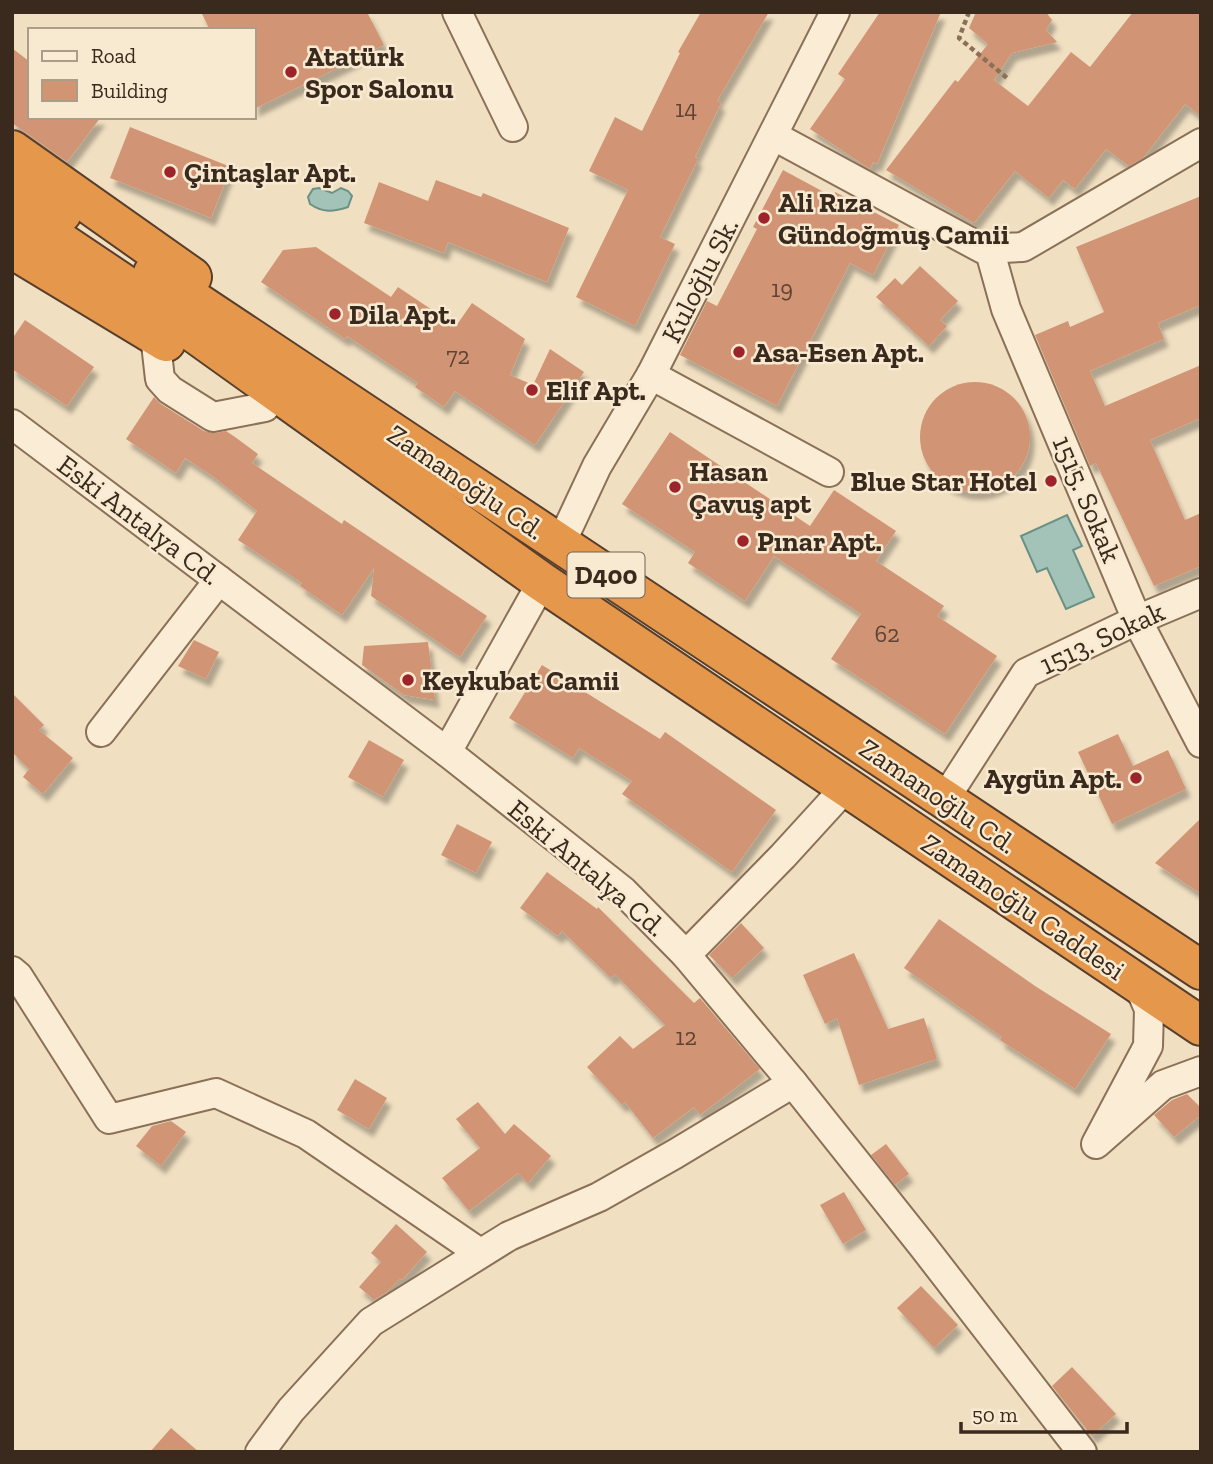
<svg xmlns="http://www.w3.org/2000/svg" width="1213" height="1464" font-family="'Zilla Slab',serif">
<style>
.water{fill:#a4c3b8;stroke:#6a9185;stroke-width:2}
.building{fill:#d19574;filter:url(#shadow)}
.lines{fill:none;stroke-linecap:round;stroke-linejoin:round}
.minor-casing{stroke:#8b7057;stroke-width:32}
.highway-casing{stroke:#583e2c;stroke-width:42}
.path{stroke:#8b7057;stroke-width:4.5;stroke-dasharray:5 3.5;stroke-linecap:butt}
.minor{stroke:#fbedd5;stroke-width:28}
.highway{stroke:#e5984c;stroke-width:38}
.path-bridge{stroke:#8b7057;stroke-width:4.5;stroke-dasharray:5 3.5;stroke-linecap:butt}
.poi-dot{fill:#9e242c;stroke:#f7ead1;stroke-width:2.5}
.labels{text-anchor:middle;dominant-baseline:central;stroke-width:5;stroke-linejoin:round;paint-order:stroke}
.number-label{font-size:24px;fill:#604433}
.shield{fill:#f7ead1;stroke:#736353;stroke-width:2}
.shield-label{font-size:26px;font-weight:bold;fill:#3a291d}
.poi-label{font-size:28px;font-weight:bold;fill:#3a291d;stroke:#f7ead1;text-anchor:start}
.street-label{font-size:28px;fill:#3a291d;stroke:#f7ead1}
</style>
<defs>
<filter id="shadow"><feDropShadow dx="4.5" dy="8" stdDeviation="2" flood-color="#0004"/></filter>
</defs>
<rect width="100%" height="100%" fill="#f0dfc1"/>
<g class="water">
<path d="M319 188 332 193 341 188 348 191 352 196 348 207C333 212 323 213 310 204L308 197 313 189Z"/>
<polygon points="1067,515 1082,546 1073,550 1094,597 1066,609 1047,568 1037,572 1021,536"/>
</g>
<g class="building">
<polygon points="201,12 367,12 384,45 254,109 254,30 210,30"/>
<polygon points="701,12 769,12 717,101 721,103 695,157 698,159 660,237 675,244 635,326 576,297 628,190 589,171 615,117 642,131 680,53 678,52"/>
<polygon points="880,12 941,12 877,164 873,162 870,169 810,129 845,79 838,74"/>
<polygon points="976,12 1046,12 1052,20 1046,30 1057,42 1012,53 994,80 1028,106 1071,52 1090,67 1133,12 1201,12 1201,116 1185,104 1143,158 1129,166 1106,149 1075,189 1063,180 1049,198 1015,171 974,223 886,170 955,80 958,82 988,44 969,28"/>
<polygon points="12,48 30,62 30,117 101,117 67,162 12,123"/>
<polygon points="130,127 231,167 211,218 110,178"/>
<polygon points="783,170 833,197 835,192 899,225 873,275 850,263 777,406 680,355 707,301 717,306 757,229 753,227"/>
<polygon points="436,180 481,197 483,193 569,228 547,282 448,242 444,253 364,223 379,182 428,201"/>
<polygon points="1201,196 1201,305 1158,323 1164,339 1090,371 1105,406 1201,365 1201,418 1150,440 1185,520 1201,513 1201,566 1154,586 1096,463 1090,466 1035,335 1068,321 1070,327 1104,312 1076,247"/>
<polygon points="316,247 391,297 398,287 456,326 472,303 525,339 510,375 533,385 550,349 584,372 535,445 455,391 444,407 415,387 418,383 347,336 345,339 261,282 283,250"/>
<polygon points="920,266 958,301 940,320 947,326 929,346 876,297 895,278 902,285"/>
<polygon points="25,320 94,367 67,406 12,369 12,339"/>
<circle cx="975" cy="437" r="55"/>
<polygon points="154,397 161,404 204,431 215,433 226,431 235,437 258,454 252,463 342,524 344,520 487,616 460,657 371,596 374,568 342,615 300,586 302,583 238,540 257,511 211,475 185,458 176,473 126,439"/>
<polygon points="670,432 810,526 834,490 896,531 876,561 944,606 937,616 997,656 945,734 831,659 861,614 774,556 745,601 688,563 695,552 622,504"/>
<polygon points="194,640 219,652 206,679 178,666"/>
<polygon points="428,642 435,700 404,695 362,665 364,646"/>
<polygon points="542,665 660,739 665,732 776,810 732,872 622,794 632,781 579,748 573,758 509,718"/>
<polygon points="12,693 44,725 39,730 73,758 43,794 23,777 29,769 12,752"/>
<polygon points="1118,734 1133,766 1168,750 1186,789 1112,824 1078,752"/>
<polygon points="369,740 404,760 383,797 348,777"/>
<polygon points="1201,818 1201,894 1155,863"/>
<polygon points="457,824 492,842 476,873 441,855"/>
<polygon points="547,872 597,909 598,907 694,1003 700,998 760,1069 700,1115 694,1107 653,1138 625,1102 622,1105 587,1067 620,1036 633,1049 665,1025 615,974 611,978 562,931 558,936 520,908"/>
<polygon points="939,919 1035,986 1111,1034 1075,1089 1000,1040 1002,1037 904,968"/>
<polygon points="741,923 764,948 732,978 709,955"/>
<polygon points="854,953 888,1029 924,1018 937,1059 859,1085 837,1018 825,1024 803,975"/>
<polygon points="355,1079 387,1098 369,1129 337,1110"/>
<polygon points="1187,1094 1201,1108 1201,1115 1174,1137 1154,1115 1172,1100"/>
<polygon points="478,1102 505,1134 514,1124 551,1156 528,1183 518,1173 469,1211 442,1178 480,1148 456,1119"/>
<polygon points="171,1121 186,1132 161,1166 136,1146 152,1126"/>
<polygon points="886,1144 909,1174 895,1185 871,1155"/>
<polygon points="844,1192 866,1230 843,1244 820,1205"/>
<polygon points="396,1224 427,1252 402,1280 400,1279 387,1292 374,1300 359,1287 381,1262 371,1253"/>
<polygon points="921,1286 958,1325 934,1348 897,1308"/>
<polygon points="1072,1367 1116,1414 1092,1436 1052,1386"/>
<polygon points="171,1428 199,1452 150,1452"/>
</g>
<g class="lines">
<defs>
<g id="minor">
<polyline points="457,12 513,127"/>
<polyline points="774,136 983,249 1023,247 1201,143"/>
<polyline points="989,248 1006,309 1137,620 1201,743"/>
<polyline points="155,335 160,379 170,390 213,417 265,407"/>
<polyline points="651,375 829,472"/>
<polyline points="12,424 447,752 623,891 686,955 793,1083 922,1245 1082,1452"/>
<polyline points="560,545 597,466 651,375 835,12"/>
<polyline points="101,732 219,580"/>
<polyline points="447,752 542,582"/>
<polyline points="944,800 1026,673 1137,620 1201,593"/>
<polyline points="686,955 783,856 846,787"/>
<polyline points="12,971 18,976 109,1119 216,1093 306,1134 480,1253"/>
<polyline points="1138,984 1149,1009 1148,1046 1096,1144 1163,1085 1201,1071"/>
<polyline points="260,1452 291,1410 371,1322 509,1236 599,1197 675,1154 793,1083"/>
</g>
<g id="highway">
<polyline points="12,150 192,277"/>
<polyline points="12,179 62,213"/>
<polyline points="12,209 155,305 542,582 1201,1026"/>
<polyline points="12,249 166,342"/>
<polyline points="153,273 1201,970"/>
</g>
</defs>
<use href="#minor" class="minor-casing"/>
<use href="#highway" class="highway-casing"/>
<polyline class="path" points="969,12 959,38 1007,78"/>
<use href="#minor" class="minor"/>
<use href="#highway" class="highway"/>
<polyline class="path-bridge" points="1064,475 1083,468"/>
</g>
<g class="poi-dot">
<circle cx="291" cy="72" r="7"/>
<circle cx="170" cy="172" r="7"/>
<circle cx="764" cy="218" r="7"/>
<circle cx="335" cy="314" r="7"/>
<circle cx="739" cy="352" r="7"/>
<circle cx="532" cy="390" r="7"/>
<circle cx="1051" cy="481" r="7"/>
<circle cx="675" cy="487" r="7"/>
<circle cx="743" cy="541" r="7"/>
<circle cx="408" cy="680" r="7"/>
<circle cx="1136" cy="778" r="7"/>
</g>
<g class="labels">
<g class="number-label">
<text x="686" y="108">14</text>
<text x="782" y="288">19</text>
<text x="458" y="355">72</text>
<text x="887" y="633">62</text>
<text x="686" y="1036">12</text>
</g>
<rect class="shield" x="567.5" y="552.5" width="77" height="45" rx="5"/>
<g class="shield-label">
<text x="606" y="575">D400</text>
</g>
<g class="poi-label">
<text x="305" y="56">Atatürk<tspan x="305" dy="32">Spor Salonu</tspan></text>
<text x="184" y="172">Çintaşlar Apt.</text>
<text x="778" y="202">Ali Rıza<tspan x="778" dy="32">Gündoğmuş Camii</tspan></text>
<text x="349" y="314">Dila Apt.</text>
<text x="753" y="352">Asa-Esen Apt.</text>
<text x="546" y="390">Elif Apt.</text>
<text x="689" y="471">Hasan<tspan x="689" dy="32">Çavuş apt</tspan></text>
<text x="1037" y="481" text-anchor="end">Blue Star Hotel</text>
<text x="757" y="541">Pınar Apt.</text>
<text x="422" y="680">Keykubat Camii</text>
<text x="1122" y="778" text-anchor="end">Aygün Apt.</text>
</g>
<g class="street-label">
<text transform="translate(700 280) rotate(-63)">Kuloğlu Sk.</text>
<text transform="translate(466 482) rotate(34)">Zamanoğlu Cd.</text>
<text transform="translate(1087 499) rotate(67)">1515. Sokak</text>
<text transform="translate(139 520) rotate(37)">Eski Antalya Cd.</text>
<text transform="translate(1102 638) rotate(-25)">1513. Sokak</text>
<text transform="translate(938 796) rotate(34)">Zamanoğlu Cd.</text>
<text transform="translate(587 868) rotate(40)">Eski Antalya Cd.</text>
<text transform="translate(1023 907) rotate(34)">Zamanoğlu Caddesi</text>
</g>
</g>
<rect width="1213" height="1464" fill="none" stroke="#3a291d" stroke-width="28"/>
<rect x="28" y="28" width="228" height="91" fill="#f7ead1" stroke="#ab9d89" stroke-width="2"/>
<rect x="42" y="51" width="35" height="10" fill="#fbedd5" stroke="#ab9d89" stroke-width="2"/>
<text x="91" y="63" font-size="21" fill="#3a291d">Road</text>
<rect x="42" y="80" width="35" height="21" fill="#d19574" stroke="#ab9d89" stroke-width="2"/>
<text x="91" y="98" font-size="21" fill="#3a291d">Building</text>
<path d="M961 1422v10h166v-10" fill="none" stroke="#3a291d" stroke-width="3.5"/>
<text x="972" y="1422" font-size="21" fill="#3a291d" stroke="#f7ead1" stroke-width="5" paint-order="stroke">50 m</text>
</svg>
